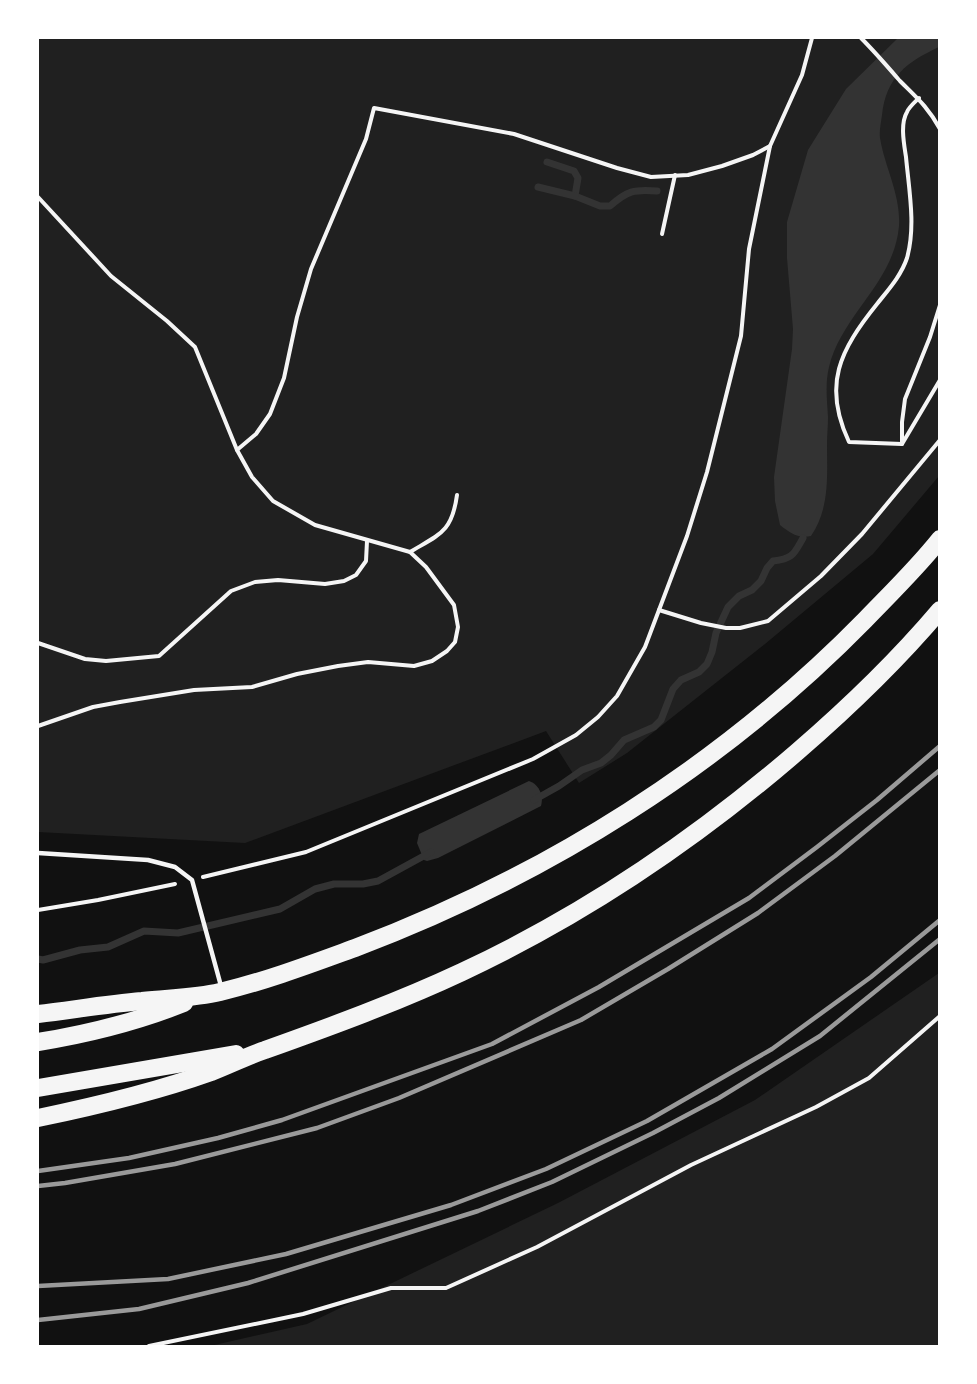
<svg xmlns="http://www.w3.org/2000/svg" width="977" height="1384" font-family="'Noto Sans',sans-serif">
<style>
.green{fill:#202020}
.water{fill:#333}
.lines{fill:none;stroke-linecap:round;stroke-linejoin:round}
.stream{stroke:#333;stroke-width:7}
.path{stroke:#f5f5f5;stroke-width:4}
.service{stroke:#f5f5f5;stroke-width:4.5}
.motorway{stroke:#f5f5f5;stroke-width:18}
.rail{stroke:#9a9a9a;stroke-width:4.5}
</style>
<rect width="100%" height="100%" fill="#111"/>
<g class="green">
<polygon points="38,38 939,38 939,476 873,554 765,644 627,753 579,783 546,731 245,843 38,832"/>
<polygon points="939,973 939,1346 210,1346 307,1324 558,1203 755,1100"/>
</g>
<g class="water">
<path d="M898 38H939V47C907 62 886 77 882 115 881 123 879 131 880 138 885 168 901 195 899 226 894 283 842 314 829 367 825 383 827 400 828 417 828 426 827 435 827 444 827 476 830 508 811 536 798 539 790 533 780 525L775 501 774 477 792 349 793 329 787 258V222L808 150 846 89Z"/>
<path d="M529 781C539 784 544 796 541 806L438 858 427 861 424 860 417 843 419 834Z"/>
</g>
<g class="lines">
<g class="stream">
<path d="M547 162 574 171 578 178 575 196 600 206H610C627 191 634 189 657 191"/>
<polyline points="538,187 575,196"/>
<path d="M534 800 559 786 582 770 601 763 611 755 624 740 654 727 661 720 673 689 681 680 699 672 707 664 712 652 716 633 728 607 739 596 752 590 761 581 767 568 773 561C793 559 794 554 803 538"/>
<polyline points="38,959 43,960 80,950 108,947 144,931 178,933 280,909 315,889 334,884 363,884 378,881 431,852"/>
</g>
<g class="path">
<path d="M861 38C875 52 887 66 900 81 917 98 928 107 940 129"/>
<polyline points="38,197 111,276 167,321 195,347 237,450 252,477 273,501 315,525 410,552 426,567 454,605 458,627 455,642 447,651 432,661 414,666 368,662 338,666 297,674 252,687 194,690 120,702 93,707 38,726"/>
<polyline points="662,234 675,175"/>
<polyline points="940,305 930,337 905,399 902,422 902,444 940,380"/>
<path d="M902 444 849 442C822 385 840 350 877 304 888 290 901 276 907 258 916 226 909 190 906 157 904 144 900 124 907 112 909 107 915 102 919 98"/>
<polyline points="237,450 256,434 270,414 284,378 297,317 311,269 366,139 374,108 514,134 617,168 651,177 688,175 722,166 753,155 770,146"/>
<path d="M410 552C440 534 452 532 457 495"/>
<polyline points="659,610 701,623 726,628 740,628 768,621 821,576 862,534 940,440"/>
<polyline points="38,643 85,659 106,661 159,656 231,591 255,582 278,580 325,584 344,581 356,575 366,561 367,541"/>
<polyline points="203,877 306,852 533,759 576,735 598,717 617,696 645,647 687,536 707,472 741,336 749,249 770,146 802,75 812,38"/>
<polyline points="38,910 98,900 175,884"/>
<polyline points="149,1346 303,1314 391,1288 446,1288 537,1247 691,1165 816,1107 869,1078 940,1016"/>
</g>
<polyline class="service" points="38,853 148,860 175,867 192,880 221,986"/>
<g class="motorway">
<path d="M38 1014C72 1010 107 1004 142 1001 168 998 195 998 220 992 266 981 311 964 355 948 546 876 722 766 865 620 890 594 917 568 940 539"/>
<path d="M38 1042C88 1034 136 1022 184 1003"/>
<polyline points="38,1088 236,1054"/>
<path d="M38 1118C96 1106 155 1092 211 1072 229 1065 247 1056 265 1050 332 1026 398 1002 462 972 584 915 695 840 797 752 848 708 896 662 940 610"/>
</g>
<g class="rail">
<polyline points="38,1171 129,1158 218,1138 282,1120 492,1044 599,987 749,898 817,847 877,800 940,746"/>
<polyline points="38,1186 65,1183 175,1164 317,1128 399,1098 581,1020 668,969 758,913 835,856 940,770"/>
<polyline points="38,1286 168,1279 286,1254 451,1205 546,1169 647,1121 772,1049 871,977 940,920"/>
<polyline points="38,1320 139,1309 248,1283 478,1211 552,1182 653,1133 719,1098 820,1036 940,939"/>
</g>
</g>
<rect width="977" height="1384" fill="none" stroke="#ffffff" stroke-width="78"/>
</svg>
